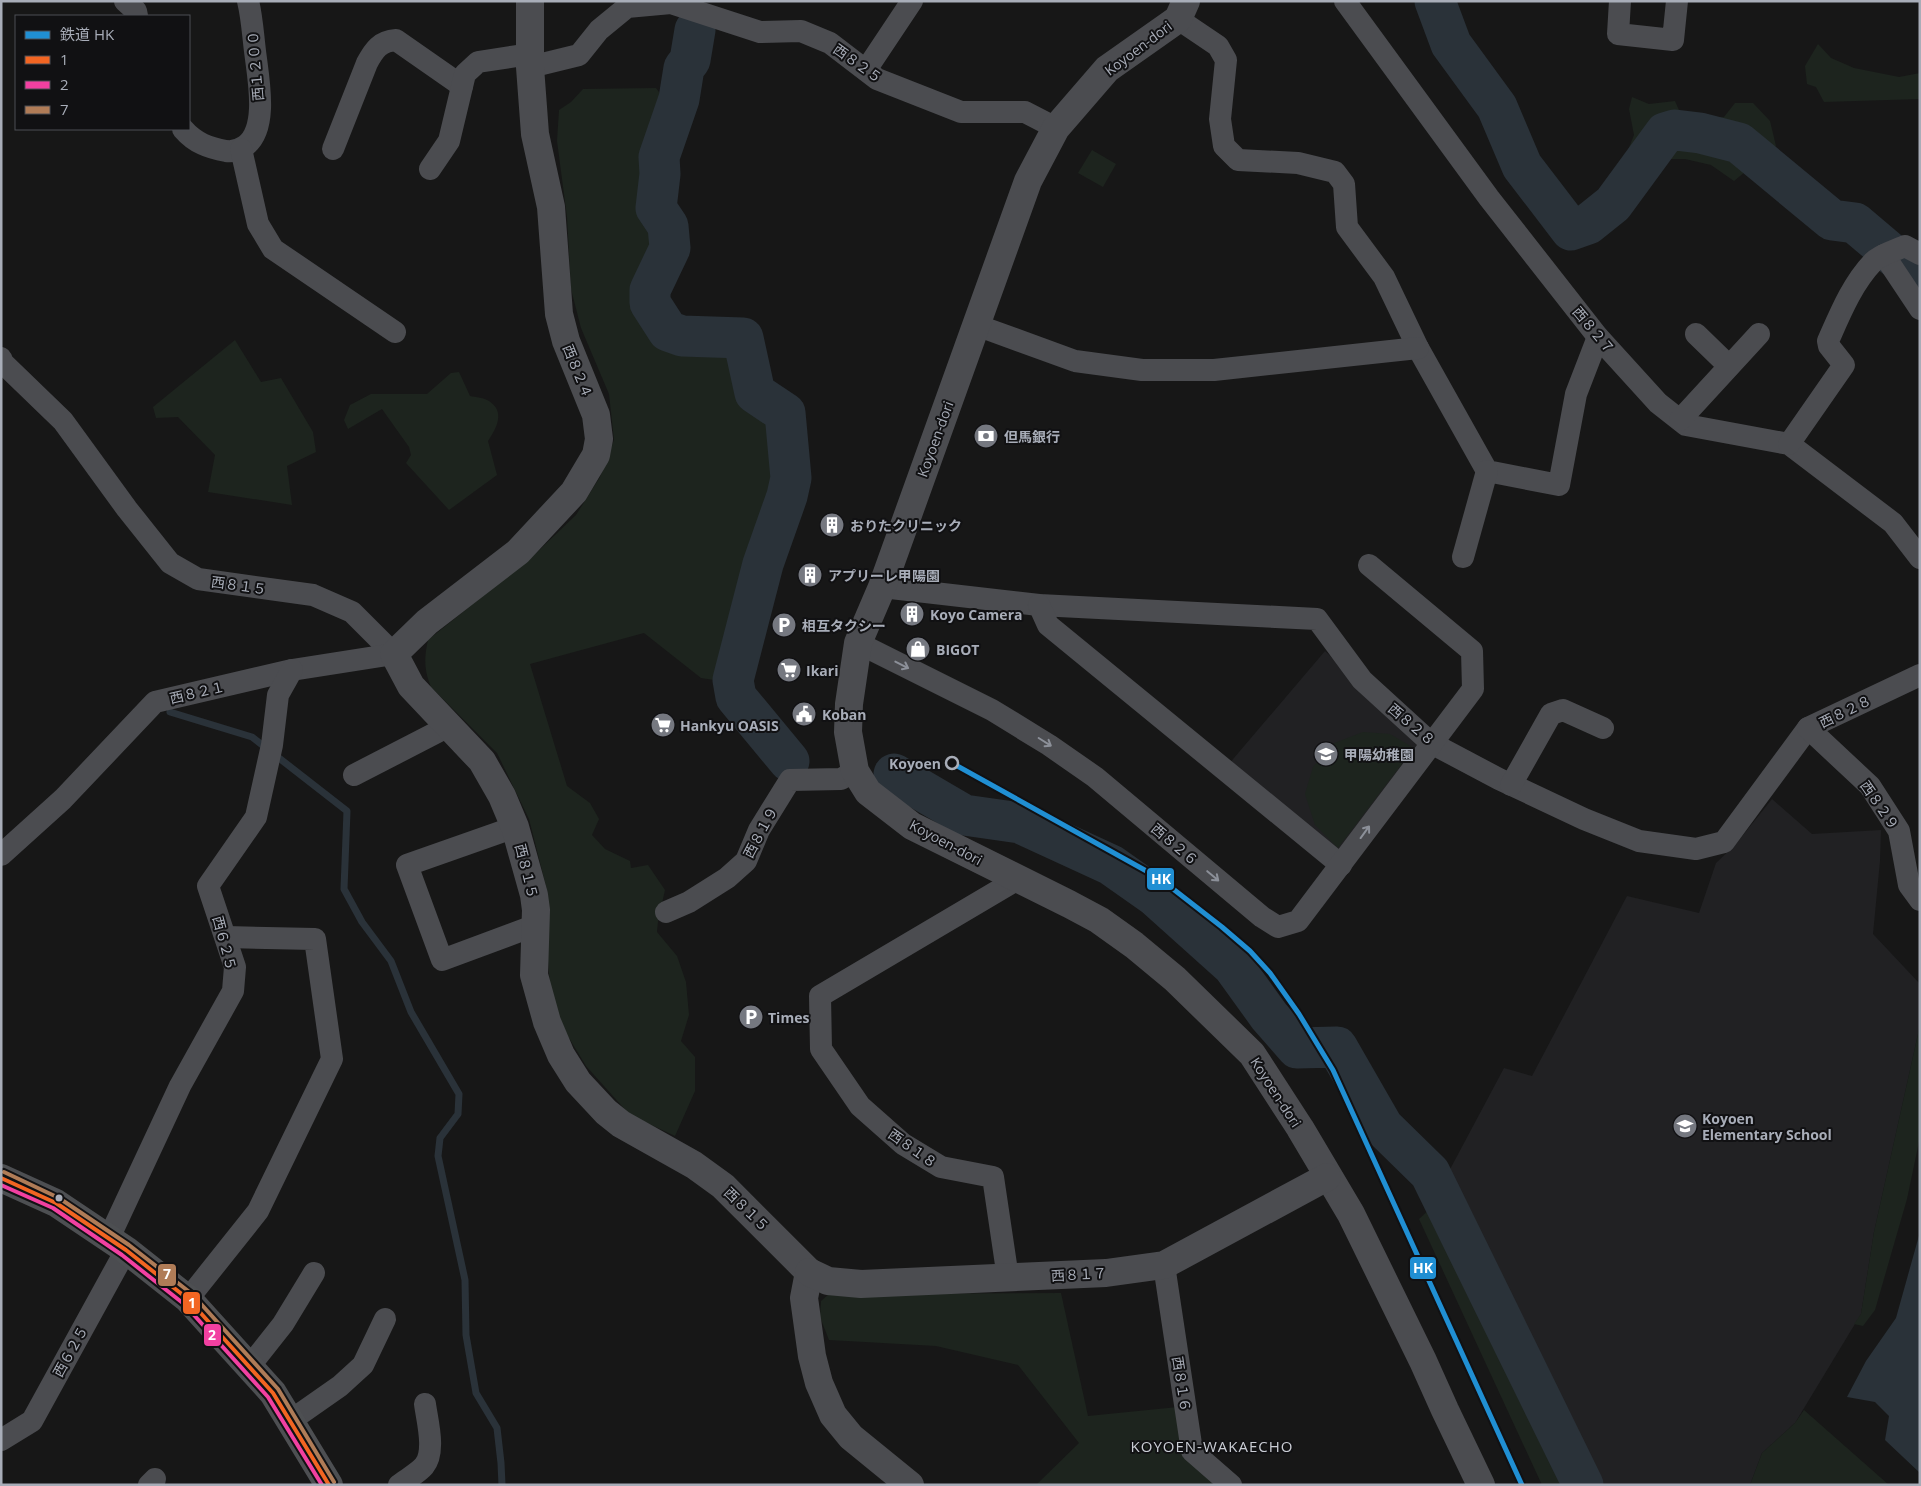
<svg xmlns="http://www.w3.org/2000/svg" width="1921" height="1486" font-family="'Open Sans','Noto Sans JP',sans-serif">
<style>
.built{fill:#212123}
.green{fill:#1d241e}
.water{fill:#2a3239}
.lines{fill:none;stroke-linecap:round;stroke-linejoin:round}
.stream{stroke:#2a3239;stroke-width:7}
.river{stroke:#2a3239;stroke-width:41}
.minor{stroke:#4b4c50;stroke-width:22}
.tertiary{stroke:#4b4c50;stroke-width:28}
.primary{stroke:#4d4f52;stroke-width:28}
.bus-1-casing{stroke:#111113;stroke-width:8}
.bus-2-casing{stroke:#111113;stroke-width:8}
.bus-3-casing{stroke:#111113;stroke-width:8}
.bus-1{stroke:#f26522;stroke-width:4}
.bus-2{stroke:#f240a1;stroke-width:4}
.bus-3{stroke:#b07c57;stroke-width:4}
.rail-1-casing{stroke:#111113;stroke-width:9}
.rail-1{stroke:#208fd3;stroke-width:5}
.oneway{stroke:#8c9099}
.stop-dot{fill:#111113;stroke:#a8adb8;stroke-width:2.5}
.bus-dot{fill:#a8adb8;stroke:#111113;stroke-width:2}
.labels{text-anchor:middle;dominant-baseline:central;stroke-width:4;stroke-linejoin:round;paint-order:stroke}
.street-label{font-size:14px;fill:#a8adb8;stroke:#111113}
.poi-label{font-size:14px;font-weight:bold;fill:#a8adb8;stroke:#111113;text-anchor:start}
.stop-label{font-size:14px;font-weight:bold;fill:#a8adb8;stroke:#111113;text-anchor:end}
.neighbourhood-label{font-size:15px;letter-spacing:1px;fill:#c9ccd4;stroke:#111113}
.line-badge{stroke:#111113;stroke-width:2}
.badge-label{font-size:14px;text-anchor:middle;font-weight:bold;fill:#fff}
</style>
<rect width="100%" height="100%" fill="#171717"/>
<g class="built">
<polygon points="1325,651 1423,744 1340,856 1228,765"/>
<polygon points="1772,799 1812,834 1881,830 1880,861 1873,934 1920,984 1920,1025 1874,1232 1861,1314 1795,1423 1762,1453 1750,1485 1590,1485 1447,1175 1504,1068 1532,1076 1627,896 1699,913 1716,863 1735,845"/>
</g>
<g class="green">
<polygon points="1818,44 1831,58 1854,68 1899,77 1920,73 1920,99 1824,102 1816,87 1807,84 1805,66"/>
<path d="M656 88 671 109V155L665 170 658 255 670 311 699 323 745 326 761 381 782 401 797 427 801 467 774 552 764 592 750 635 740 684 701 678 644 633 530 664 567 786 590 803 599 819 592 835 605 849 630 861 631 868 648 865 665 890 658 921 657 932 677 956 686 982 689 1015 681 1041 695 1057V1091L675 1136 630 1115 586 1066 566 1033 551 997 546 937 548 894 529 819 497 753 431 687C424 670 424 658 428 640L534 555 576 515 600 477 614 440 609 394 581 328 571 289 567 217 557 141 559 110 571 102 583 89Z"/>
<polygon points="1632,97 1649,104 1675,101 1682,117 1690,121 1724,117 1735,103 1753,103 1770,121 1776,146 1734,181 1711,165 1685,159 1666,159 1643,170 1629,159 1628,150 1634,135 1629,109"/>
<polygon points="1092,150 1116,164 1103,187 1078,173"/>
<polygon points="235,340 261,382 281,378 313,432 316,452 287,466 292,505 208,492 215,455 178,417 156,418 153,407"/>
<path d="M459 372 470 396C476 397 484 398 489 401 506 412 496 429 488 441L497 475 449 510 406 463 411 455 409 447 382 409 348 429 344 420 350 405 371 394H427L451 373Z"/>
<polygon points="1363,732 1390,734 1414,748 1338,848 1315,825 1305,794 1313,767 1332,744"/>
<polygon points="1920,1025 1920,1137 1907,1199 1875,1310 1863,1326 1854,1324 1861,1314 1874,1232"/>
<polygon points="1429,1155 1440,1161 1589,1485 1542,1485 1419,1219 1434,1205 1425,1182 1402,1172 1406,1162"/>
<polygon points="1061,1293 1088,1416 1178,1407 1218,1485 1036,1485 1079,1443 1018,1365 936,1346 829,1340 820,1317 821,1301 829,1294"/>
<polygon points="1804,1410 1889,1485 1750,1485 1762,1453 1795,1423"/>
</g>
<polygon class="water" points="1920,1232 1920,1473 1885,1440 1889,1416 1875,1402 1847,1397 1866,1361 1896,1318"/>
<g class="lines">
<polyline class="stream" points="170,712 252,737 347,811 344,889 362,922 391,961 411,1012 459,1094 458,1114 440,1138 438,1156 465,1280 466,1335 476,1393 497,1428 501,1463 502,1485"/>
<g class="river">
<polyline points="1435,1 1451,44 1497,107 1522,166 1571,230 1588,224 1613,204 1665,133 1675,130 1700,133 1739,143 1832,220 1855,223 1901,262 1917,286"/>
<polyline points="695,30 690,60 684,68 679,99 659,157 660,174 656,208 668,226 670,248 650,290 650,303 668,331 682,336 743,338 755,393 785,413 791,478 787,496 763,564 733,680 736,697 789,761"/>
<polyline points="894,774 964,815 1020,823 1111,865 1155,896 1233,966 1269,1016 1297,1048 1337,1047 1383,1127 1430,1173 1583,1485"/>
</g>
<g class="minor">
<polyline points="125,1 136,11 137,16"/>
<polyline points="1345,1 1489,198 1598,337 1658,403 1686,425 1789,444 1893,523 1920,558"/>
<polyline points="1620,1 1618,34 1673,40 1677,1"/>
<polyline points="1178,19 1218,46 1226,60 1220,119 1224,146 1238,160 1298,163 1335,172 1344,184 1347,227 1384,277 1418,348 1487,471 1559,485 1576,394 1598,337"/>
<polyline points="530,67 579,55 599,30 627,7 671,3 760,32 801,31 830,43 877,79 961,112 1025,112 1056,128"/>
<polyline points="866,70 912,1"/>
<path d="M183 129C195 143 209 148 226 151 233 152 239 150 245 146 269 129 258 77 255 51 253 35 252 17 248 1"/>
<polyline points="241,149 258,224 273,249 395,332"/>
<path d="M333 149 367 63C374 50 380 41 396 40L462 86"/>
<polyline points="430,169 449,141 465,74 478,62 530,54"/>
<polyline points="1884,255 1920,309"/>
<polyline points="976,325 1075,361 1142,370 1214,370 1418,348"/>
<polyline points="1696,334 1729,366"/>
<polyline points="1,358 3,363 63,421 127,509 170,563 198,579 313,595 352,612 394,654"/>
<polyline points="1680,420 1759,334"/>
<path d="M1789 444 1844 365 1829 346 1828 341C1840 314 1852 284 1873 262 1881 254 1894 251 1905 246L1920 254"/>
<polyline points="1463,557 1487,471"/>
<polyline points="882,587 1039,605 1317,619 1362,680 1431,743 1499,779 1584,819 1639,841 1696,849 1724,842 1808,728 1920,675"/>
<polyline points="1039,605 1048,625 1341,865"/>
<polyline points="858,643 992,710 1049,745 1095,777 1262,917 1278,927 1298,921 1473,689 1472,651 1369,565"/>
<polyline points="1808,728 1870,786 1899,831 1909,885 1920,900"/>
<polyline points="354,775 449,726"/>
<polyline points="1511,785 1551,714 1563,710 1603,728"/>
<polyline points="515,827 407,865 442,960 536,925"/>
<polyline points="1,855 63,799 155,702 292,670 394,654"/>
<polyline points="666,912 689,902 727,878 746,861 759,830 790,780 841,779 855,771"/>
<polyline points="109,1238 180,1086 233,991 235,967 208,886 256,817 272,745 278,695 292,670"/>
<polyline points="1164,1265 1192,1451 1231,1485"/>
<polyline points="1008,1278 993,1177 941,1167 903,1144 860,1106 821,1049 820,996 1018,879"/>
<polyline points="188,1299 258,1211 332,1059 315,939 226,937"/>
<polyline points="249,1367 283,1324 314,1273"/>
<polyline points="290,1421 340,1386 363,1365 385,1319"/>
<polyline points="1,1440 32,1421 126,1250"/>
<polyline points="149,1485 155,1479"/>
<path d="M399 1485C407 1479 418 1473 424 1466 436 1452 427 1420 425 1404"/>
</g>
<g class="tertiary">
<polyline points="530,1 530,67 535,134 551,207 559,314 566,341 596,415 599,439 596,455 574,492 518,552 427,622 394,654 411,686 482,761 502,796 515,827 534,895 536,910 534,975 547,1022 561,1055 578,1082 606,1112 621,1124 694,1165 723,1186 809,1272 804,1298 812,1356 819,1383 833,1415 851,1437 910,1485"/>
<polyline points="1186,1 1178,19 1107,69 1056,128 1028,181 882,587 858,643 849,704 848,732 855,771 868,792 912,826 1069,904 1099,920 1134,945 1175,979 1252,1054 1300,1128 1351,1214 1423,1361 1445,1410 1481,1485"/>
<polyline points="809,1272 828,1281 861,1284 1106,1273 1164,1265 1327,1177"/>
</g>
<polyline class="primary" points="1,1178 56,1203 126,1250 188,1299 273,1393 329,1485"/>
<defs>
<polyline id="bus-1" points="1,1178 56,1203 126,1250 188,1299 273,1393 329,1485"/>
<polyline id="bus-2" points="1,1185 53,1208 122,1255 184,1304 268,1397 322,1485"/>
<polyline id="bus-3" points="4,1172 59,1198 129,1245 192,1294 278,1389 334,1482"/>
</defs>
<use href="#bus-1" class="bus-1-casing"/>
<use href="#bus-2" class="bus-2-casing"/>
<use href="#bus-3" class="bus-3-casing"/>
<use href="#bus-1" class="bus-1"/>
<use href="#bus-2" class="bus-2"/>
<use href="#bus-3" class="bus-3"/>
<defs>
<polyline id="rail-1" points="952,763 1159,878 1222,927 1250,951 1270,973 1299,1014 1333,1070 1522,1485"/>
</defs>
<use href="#rail-1" class="rail-1-casing"/>
<use href="#rail-1" class="rail-1"/>
</g>
<defs><path id="oneway-shaft" d="M-6 0H5M1.5-3L5.5 0L1.5 3" fill="none" stroke-width="1.6" stroke-linecap="round" stroke-linejoin="round" transform="scale(1.25)"/></defs>
<g class="oneway">
<use href="#oneway-shaft" transform="translate(902 665) rotate(27)"/>
<use href="#oneway-shaft" transform="translate(1045 742) rotate(32)"/>
<use href="#oneway-shaft" transform="translate(1365 832) rotate(-54)"/>
<use href="#oneway-shaft" transform="translate(1213 876) rotate(40)"/>
</g>
<defs>
<symbol id="bank-disc" viewBox="-11 -11 22 22"><circle r="9.5" fill="#757880" stroke="#111113"/><path d="M-6-4H6V4H-6ZM0-2.3a2.3 2.3 0 1 0 0 4.6a2.3 2.3 0 1 0 0-4.6Z" fill="#fff"/></symbol>
<symbol id="building-disc" viewBox="-11 -11 22 22"><circle r="9.5" fill="#757880" stroke="#111113"/><path d="M-4-6H4V6H1V3H-1V6H-4ZM-2.5-4.3h1.7v1.8h-1.7ZM.8-4.3h1.7v1.8H.8ZM-2.5-1h1.7V.8h-1.7ZM.8-1h1.7V.8H.8Z" fill="#fff"/></symbol>
<symbol id="parking-disc" viewBox="-11 -11 22 22"><circle r="9.5" fill="#757880" stroke="#111113"/><path d="M-3.5-5.5H1a3.5 3.5 0 0 1 0 7H-1V5.5H-3.5ZM-1-3.4V-.6H.8a1.4 1.4 0 0 0 0-2.8Z" fill="#fff"/></symbol>
<symbol id="shop-disc" viewBox="-11 -11 22 22"><circle r="9.5" fill="#757880" stroke="#111113"/><path d="M-5-2.5h2.3a2.7 3.5 0 0 1 5.4 0H5L5.5 6h-11ZM-1.5-2.5h3a1.5 2.3 0 0 0-3 0Z" fill="#fff"/></symbol>
<symbol id="supermarket-disc" viewBox="-11 -11 22 22"><circle r="9.5" fill="#757880" stroke="#111113"/><path d="M-6-5.5h2.5l.6 2H6L4.5 2H-2.5L-4.4-4H-6ZM-1.5 3.2a1.3 1.3 0 1 0 .1 0ZM3 3.2a1.3 1.3 0 1 0 .1 0Z" fill="#fff"/></symbol>
<symbol id="civic-disc" viewBox="-11 -11 22 22"><circle r="9.5" fill="#757880" stroke="#111113"/><path d="M-.6-6.5H3V-4.5H.6V-3L4-1V1h2V6H-6V1h2V-1L-.6-3ZM-1.2 2.5V6h2.4V2.5Z" fill="#fff"/></symbol>
<symbol id="school-disc" viewBox="-11 -11 22 22"><circle r="9.5" fill="#757880" stroke="#111113"/><path d="M0-5L7-2L0 1L-7-2ZM-4 1L0 2.5L4 1V4Q0 6-4 4Z" fill="#fff"/></symbol>
</defs>
<g fill-rule="evenodd">
<use href="#bank-disc" x="972" y="422" width="28" height="28"/>
<use href="#building-disc" x="818" y="511" width="28" height="28"/>
<use href="#building-disc" x="796" y="561" width="28" height="28"/>
<use href="#building-disc" x="898" y="600" width="28" height="28"/>
<use href="#parking-disc" x="770" y="611" width="28" height="28"/>
<use href="#shop-disc" x="904" y="635" width="28" height="28"/>
<use href="#supermarket-disc" x="775" y="656" width="28" height="28"/>
<use href="#civic-disc" x="790" y="700" width="28" height="28"/>
<use href="#supermarket-disc" x="649" y="711" width="28" height="28"/>
<use href="#school-disc" x="1312" y="740" width="28" height="28"/>
<use href="#parking-disc" x="737" y="1003" width="28" height="28"/>
<use href="#school-disc" x="1671" y="1112" width="28" height="28"/>
</g>
<circle class="stop-dot" cx="952" cy="763" r="6"/>
<circle class="bus-dot" cx="59" cy="1198" r="4.5"/>
<g class="labels">
<g class="street-label">
<text transform="translate(1138 48) rotate(-37)">Koyoen-dori</text>
<text transform="translate(858 63) rotate(35)">西８２５</text>
<text transform="translate(255 66) rotate(-95)">西１２００</text>
<text transform="translate(1594 330) rotate(50)">西８２７</text>
<text transform="translate(578 371) rotate(68)">西８２４</text>
<text transform="translate(935 439) rotate(-70)">Koyoen-dori</text>
<text transform="translate(239 585) rotate(8)">西８１５</text>
<text transform="translate(197 692) rotate(-13)">西８２１</text>
<text transform="translate(1845 711) rotate(-26)">西８２８</text>
<text transform="translate(1412 724) rotate(40)">西８２８</text>
<text transform="translate(1880 805) rotate(55)">西８２９</text>
<text transform="translate(760 832) rotate(-62)">西８１９</text>
<text transform="translate(946 842) rotate(28)">Koyoen-dori</text>
<text transform="translate(1175 844) rotate(40)">西８２６</text>
<text transform="translate(527 871) rotate(76)">西８１５</text>
<text transform="translate(225 943) rotate(75)">西６２５</text>
<text transform="translate(1276 1092) rotate(57)">Koyoen-dori</text>
<text transform="translate(913 1148) rotate(35)">西８１８</text>
<text transform="translate(747 1209) rotate(44)">西８１５</text>
<text transform="translate(1079 1274) rotate(-3)">西８１７</text>
<text transform="translate(70 1351) rotate(-61)">西６２５</text>
<text transform="translate(1182 1384) rotate(81)">西８１６</text>
</g>
<g class="poi-label">
<text x="1004" y="436">但馬銀行</text>
<text x="850" y="525">おりたクリニック</text>
<text x="828" y="575">アプリーレ甲陽園</text>
<text x="930" y="614">Koyo Camera</text>
<text x="802" y="625">相互タクシー</text>
<text x="936" y="649">BIGOT</text>
<text x="806" y="670">Ikari</text>
<text x="822" y="714">Koban</text>
<text x="680" y="725">Hankyu OASIS</text>
<text x="1344" y="754">甲陽幼稚園</text>
<text x="768" y="1017">Times</text>
<text x="1702" y="1118">Koyoen<tspan x="1702" dy="16">Elementary School</tspan></text>
</g>
<g class="stop-label">
<text x="941" y="763">Koyoen</text>
</g>
<g class="neighbourhood-label">
<text x="1212" y="1446">KOYOEN-WAKAECHO</text>
</g>
</g>
<g class="line-badge">
<rect x="1146" y="867" width="29" height="24" rx="5" fill="#208fd3"/>
<rect x="1409" y="1256" width="28" height="24" rx="5" fill="#208fd3"/>
<rect x="157" y="1263" width="20" height="24" rx="5" fill="#b07c57"/>
<rect x="182" y="1291" width="19" height="24" rx="5" fill="#f26522"/>
<rect x="203" y="1323" width="19" height="24" rx="5" fill="#f240a1"/>
</g>
<g class="badge-label">
<text x="1161" y="884">HK</text>
<text x="1423" y="1273">HK</text>
<text x="167" y="1279">7</text>
<text x="192" y="1308">1</text>
<text x="212" y="1340">2</text>
</g>
<rect width="1921" height="1486" fill="none" stroke="#a8adb8" stroke-width="5"/>
<rect x="15" y="15" width="175" height="115" fill="#111113" stroke="#4d4f55"/>
<rect x="25" y="31" width="25" height="8" fill="#208fd3" stroke="#4d4f55"/>
<text x="60" y="40" font-size="15" fill="#a8adb8">鉄道 HK</text>
<rect x="25" y="56" width="25" height="8" fill="#f26522" stroke="#4d4f55"/>
<text x="60" y="65" font-size="15" fill="#a8adb8">1</text>
<rect x="25" y="81" width="25" height="8" fill="#f240a1" stroke="#4d4f55"/>
<text x="60" y="90" font-size="15" fill="#a8adb8">2</text>
<rect x="25" y="106" width="25" height="8" fill="#b07c57" stroke="#4d4f55"/>
<text x="60" y="115" font-size="15" fill="#a8adb8">7</text>
</svg>
